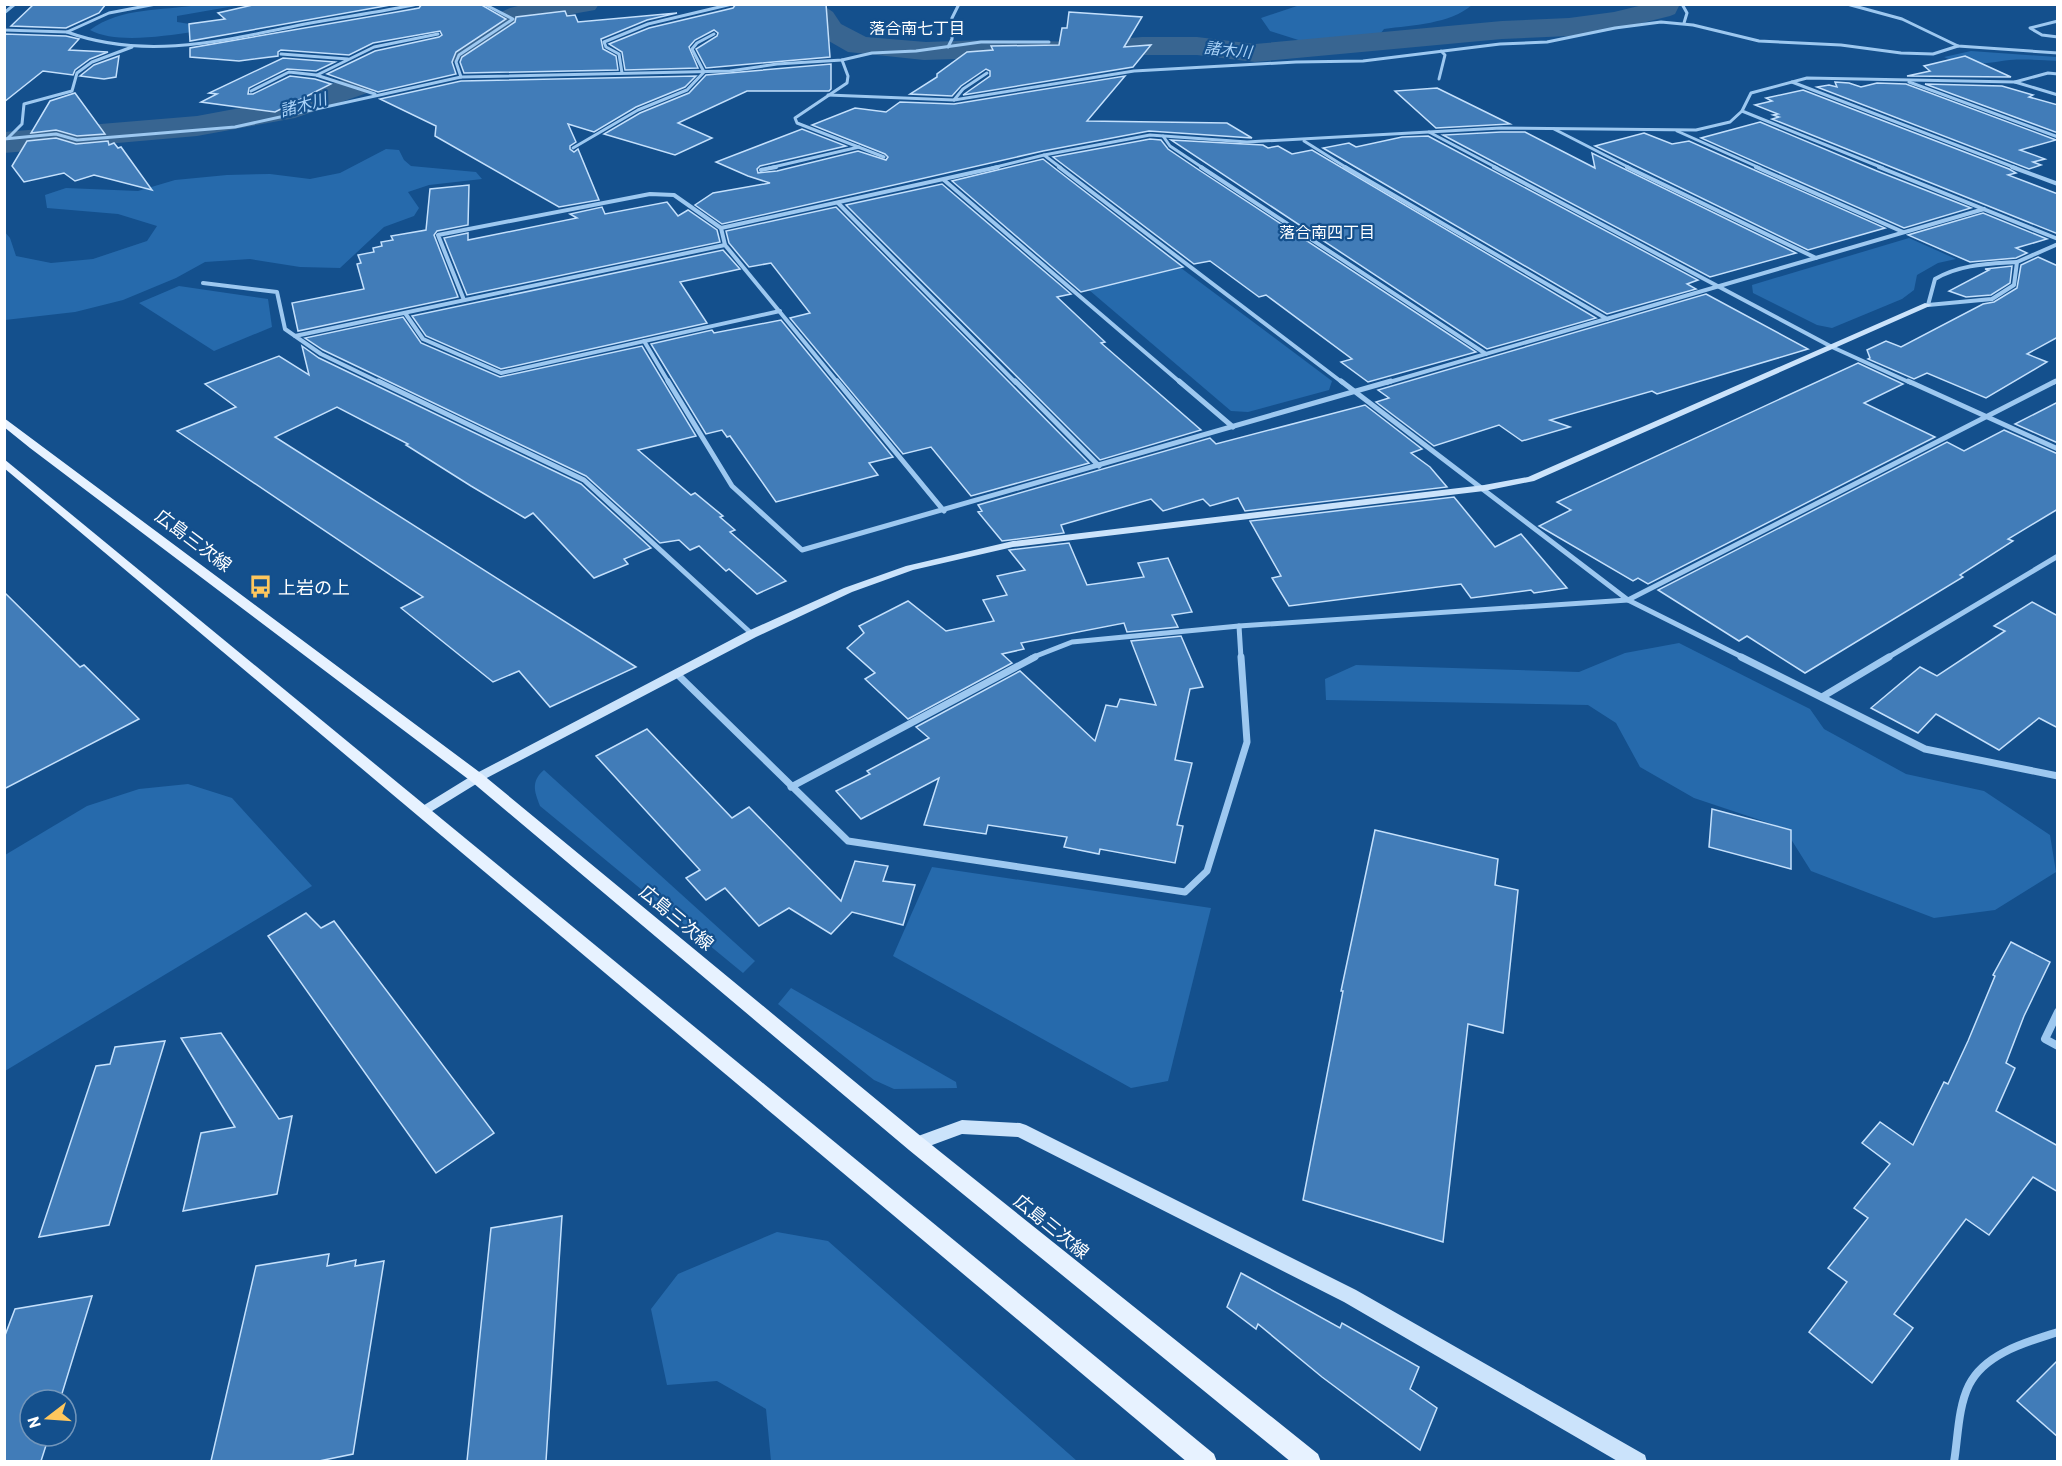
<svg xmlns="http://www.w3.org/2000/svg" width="2062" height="1466" font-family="Barlow,'Noto Sans JP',sans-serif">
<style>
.green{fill:#266aac}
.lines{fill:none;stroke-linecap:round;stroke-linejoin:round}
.river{fill:#386591;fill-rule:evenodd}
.building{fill:#417cb8;stroke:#c4e0fc;stroke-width:1.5}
.street-far4{stroke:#9dc8f0;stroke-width:3}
.street-far3{stroke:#9dc8f0;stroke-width:4}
.street-far2{stroke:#9dc8f0;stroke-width:5}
.street-far1{stroke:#9dc8f0;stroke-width:7}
.street{stroke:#9dc8f0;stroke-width:8}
.secondary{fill:#cbe3fb;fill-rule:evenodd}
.primary{fill:#e7f2ff;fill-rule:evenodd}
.labels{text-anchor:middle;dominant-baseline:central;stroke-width:4.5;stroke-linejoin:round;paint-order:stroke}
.far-neighbourhood-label{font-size:16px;fill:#fff;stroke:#14508d}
.far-water-label{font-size:16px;font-style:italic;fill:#a9d2f8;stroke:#14508d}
.street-label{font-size:18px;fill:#fff;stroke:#14508d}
.poi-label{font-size:18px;fill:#fff;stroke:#14508d;text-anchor:start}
</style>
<rect width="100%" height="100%" fill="#14508d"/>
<g class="green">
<path d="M198 5H240L177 16V22L196 25 317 17C289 23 262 30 234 32 220 33 205 30 192 32 164 36 115 44 90 30 121 7 161 11 198 5Z"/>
<path d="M1300 5V4L1472 5C1450 24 1413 25 1384 29L1370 47 1344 50 1311 44 1270 31 1261 18Z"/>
<path d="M1971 51 2057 57 2058 61C2042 60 2025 59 2010 60 1985 63 1968 68 1944 57Z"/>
<polygon points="386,149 399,150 404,160 411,166 476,172 482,179 429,185 408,192 419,208 414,216 384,227 340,268 300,267 250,259 205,262 176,278 123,300 75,312 5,320 4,231 10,238 16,256 51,263 93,259 147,241 157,226 118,214 47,208 45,195 66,188 138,191 175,180 227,175 270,174 310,179 340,173"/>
<polygon points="1909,238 1956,259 1938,263 1917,275 1914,290 1902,299 1832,328 1817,325 1753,293 1752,285"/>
<polygon points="1181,268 1332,381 1329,390 1248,412 1231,411 1089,290"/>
<polygon points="179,286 268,299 272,327 214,351 139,303"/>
<polygon points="1679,643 1810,709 1824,729 1906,774 1984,791 2050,835 2056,872 1995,910 1934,918 1811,871 1784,828 1694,798 1640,767 1616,723 1588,705 1326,700 1325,679 1356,665 1579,672 1625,653"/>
<path d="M544 770 755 961 743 973 540 806C534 791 531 781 544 770Z"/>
<polygon points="188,784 232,798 312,886 5,1071 5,855 87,806 139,789"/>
<polygon points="932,867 1211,908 1168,1081 1131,1088 893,956"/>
<polygon points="791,988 956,1082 957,1088 894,1089 874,1080 778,1004"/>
<polygon points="777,1232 828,1241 1077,1461 771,1461 766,1409 717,1381 667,1385 651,1309 678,1274"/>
</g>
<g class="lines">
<g class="river">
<polygon points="599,4 595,10 527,22 496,35 475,51 448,65 295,118 197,136 4,153 4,132 197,116 288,99 426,51 453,39 476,23 510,8 526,4"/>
<polygon points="786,4 821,4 833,12 841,24 866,37 926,42 987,40 1082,42 1142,37 1197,37 1255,44 1502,21 1569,18 1614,12 1647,4 1680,4 1675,14 1670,16 1614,30 1569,36 1502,39 1255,62 1197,55 1142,55 1082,60 987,58 924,60 848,52 820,36 812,23 790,10"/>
</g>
</g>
<g class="building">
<polygon points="34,4 106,4 99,13 66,28 11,26"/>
<polygon points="257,4 396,4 190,41 189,24 225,19 218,13"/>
<polygon points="422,4 480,4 506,19 456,52 452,62 456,74 378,92 327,74 375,51 439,37 442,35 440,31 373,43 349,55 281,50 278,52 278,56 239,61 190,57 190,48 391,13 419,8"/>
<polygon points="736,4 826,4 830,57 706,68 696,49 717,36 718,33 714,30 695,40 689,47 698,68 625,70 622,52 609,44 649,28 733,8"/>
<polygon points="565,11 567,16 575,15 578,22 677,13 647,20 601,39 603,49 616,56 618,70 464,73 460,62 462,57 515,22 516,17"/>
<polygon points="1069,12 1142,17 1124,47 1151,45 1133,67 963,95 990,76 990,71 986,69 961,86 952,96 910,94 937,77 937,74 967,52 993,50 991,46 1059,45 1062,28 1067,28"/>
<polygon points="4,34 66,36 79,39 69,50 108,52 90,59 75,70 73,75 43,71 4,102"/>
<polygon points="119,56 116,77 104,79 80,76 94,65"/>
<polygon points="1965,56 2011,77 1907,76 1930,71 1924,66"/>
<polygon points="283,58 335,62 316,71 287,69 249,88 248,94 253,94 290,76 315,79 331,84 275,112 201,102 217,94 209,93"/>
<polygon points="831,64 831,89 829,91 747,91 678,123 712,138 675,155 604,134 640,113 689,93 706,75"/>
<polygon points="696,76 685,87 636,107 594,132 568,124 576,142 570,146 570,149 574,152 578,149 599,200 559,207 435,136 436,126 380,99 461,81"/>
<polygon points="1125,76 1087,121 1227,123 1252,138 1149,131 1043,151 722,224 695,205 713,193 770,183 748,176 716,162 802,129 846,146 760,166 757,169 758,173 777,171 858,151 886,160 888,157 885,154 812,125 855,108 886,112 900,102 954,104"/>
<polygon points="1835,82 1849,83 1861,87 1877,83 1906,84 2056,140 2020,150 2045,159 2033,162 2041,165 2029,169 1817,87 1829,85 1837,87"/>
<polygon points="1925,84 2002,86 2033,95 2029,97 2058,105 2058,133"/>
<polygon points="1437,88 1510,124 1436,128 1395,91"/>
<polygon points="1803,90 2009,169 2016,173 2008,175 2058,194 2058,234 1772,119 1779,117 1773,115 1778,114 1755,105 1772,101 1766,98"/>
<polygon points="75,93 105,134 77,136 56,130 31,133 50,101"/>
<polygon points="1760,122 1877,171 1971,208 1904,228 1701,138"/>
<polygon points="1501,132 1525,132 1595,168 1592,153 1796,253 1710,277 1443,135"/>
<polygon points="1644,133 1672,144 1689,141 1885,228 1808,250 1595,146"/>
<polygon points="1428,136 1698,280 1687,284 1696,289 1607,314 1323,148 1349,143 1356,147 1402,137"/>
<polygon points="56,138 76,144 108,141 109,145 114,143 118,148 121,147 152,190 94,175 75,181 64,173 24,182 12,166 27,141"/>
<polygon points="1150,139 1161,140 1168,149 1199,170 1476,352 1368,382 1341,362 1352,359 1266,295 1259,297 1210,261 1194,264 1053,157"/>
<polygon points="1171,140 1263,145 1268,148 1278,146 1292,154 1312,150 1596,318 1487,349"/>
<polygon points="1043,159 1057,170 1183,267 1081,292 952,181"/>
<polygon points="942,184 1071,294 1057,297 1105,342 1101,343 1201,430 1100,460 846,205"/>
<polygon points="469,185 468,225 437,231 434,235 458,297 298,331 292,303 364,289 357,264 361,263 358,255 374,252 373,248 382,246 381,242 393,240 391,236 426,230 430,189"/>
<polygon points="667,202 678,216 688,210 717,230 720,242 467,295 444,238 468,233 468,240 577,218 570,214 602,207 605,214"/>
<polygon points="836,207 1011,384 1089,463 971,496 931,447 903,454 790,318 810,313 771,263 749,267 729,243 726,231"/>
<polygon points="1983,213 2047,239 2016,248 2027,253 2016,258 1970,262 1908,235"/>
<polygon points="723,250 740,269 680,282 707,323 501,369 426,336 412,316"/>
<polygon points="2038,257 2058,266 2058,337 2027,354 2047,362 1986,398 1927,373 1914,379 1868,359 1870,358 1867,350 1886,341 1901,347 1983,304 1994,302 2017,288 2021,265"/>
<polygon points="2012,266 2010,283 1991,295 1966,297 1949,291 1989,270 1985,269"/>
<polygon points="1706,294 1808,349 1657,394 1652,391 1550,420 1570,427 1522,441 1499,425 1434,446 1376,402 1389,398 1378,390"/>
<polygon points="403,317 421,343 500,377 642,346 696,436 638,450 691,495 695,493 723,516 720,517 735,530 730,532 786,581 757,594 729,569 726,571 699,546 690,550 679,540 660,543 586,476 323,350 305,338"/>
<polygon points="781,320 893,457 869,463 878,475 776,502 730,436 727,437 722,430 706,434 651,344 712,330 714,333"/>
<polygon points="302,346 319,358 581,484 651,548 624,559 628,564 594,578 533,513 525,518 471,486 406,445 408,444 337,407 275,437 636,667 550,707 519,671 493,682 401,608 423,597 177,431 236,407 205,384 279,356 309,375"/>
<polygon points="1858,363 1903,384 1864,403 1935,437 1648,584 1638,578 1633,581 1539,526 1571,510 1557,502"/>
<polygon points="2058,402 2058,443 2015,424"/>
<polygon points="1365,405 1422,449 1411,453 1430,467 1447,487 1245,511 1238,498 1210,506 1203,499 1163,511 1151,499 1061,525 1064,533 1002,541 978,512 982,511 978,505 1210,438 1216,444"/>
<polygon points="2004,430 2058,454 2058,509 2008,539 2013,541 1960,575 1963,577 1805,673 1747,636 1739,641 1658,590 1947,442 1964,451"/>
<polygon points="1454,497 1495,547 1521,534 1567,588 1534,593 1531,590 1471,598 1461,584 1289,606 1272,578 1281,576 1250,521"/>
<polygon points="1069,543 1087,585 1144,577 1138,563 1168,558 1192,612 1172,615 1178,627 1127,632 1124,623 1021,643 1024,649 1002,654 1012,663 908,719 865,679 875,673 847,648 864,633 859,626 908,601 946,631 994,621 983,600 1007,595 997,576 1025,570 1009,550"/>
<polygon points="4,592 80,667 84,665 139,719 4,789"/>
<polygon points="2032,602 2058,616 2058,728 2039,718 1999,750 1936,714 1918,733 1871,708 1920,667 1937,676 2005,631 1994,626"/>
<polygon points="1181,636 1203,687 1190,689 1175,760 1192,763 1177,825 1183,826 1175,863 1100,849 1099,854 1064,847 1067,837 988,825 986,834 924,825 939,778 861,819 836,791 870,774 867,771 929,738 916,727 1020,671 1095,741 1106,705 1117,707 1120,699 1156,705 1131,641"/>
<polygon points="647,729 732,818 749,807 841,901 855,861 888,866 883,881 915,885 903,925 852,912 831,934 789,908 759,926 725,888 706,900 686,878 700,870 596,756"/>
<polygon points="1712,809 1791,830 1791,869 1709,847"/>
<polygon points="1375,830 1498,859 1495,885 1518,890 1503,1033 1468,1024 1443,1242 1303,1200 1343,991 1341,991"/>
<polygon points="306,913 321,928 334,921 494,1133 436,1173 268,936"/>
<polygon points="2011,942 2050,962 2024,1016 2006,1063 2015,1068 1996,1111 2058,1146 2058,1192 2033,1177 1989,1235 1966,1219 1894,1314 1913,1328 1872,1383 1809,1332 1847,1282 1828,1268 1868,1218 1854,1208 1890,1164 1862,1143 1880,1122 1913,1145 1944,1082 1948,1084 1968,1041 1995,976 1993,975"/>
<polygon points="221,1033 279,1119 292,1116 277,1194 183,1211 201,1133 235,1127 181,1038"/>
<polygon points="165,1041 109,1225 39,1237 96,1066 110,1064 115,1047"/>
<polygon points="562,1216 546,1461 467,1461 491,1228"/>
<polygon points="329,1254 327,1266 356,1260 355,1266 384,1261 353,1454 319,1461 211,1461 256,1266"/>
<polygon points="1241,1273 1340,1328 1342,1323 1419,1367 1410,1389 1437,1408 1420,1450 1322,1377 1258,1324 1256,1329 1227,1307"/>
<polygon points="92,1296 60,1400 30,1400 30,1436 49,1436 41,1461 4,1461 4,1338 15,1309"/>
<polygon points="2058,1360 2058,1437 2017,1401"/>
</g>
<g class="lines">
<g class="street-far4">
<polyline points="1682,4 1687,13 1684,23"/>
<polyline points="1847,4 1902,19 1958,46 2058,53"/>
<polyline points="4,13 15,4"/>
<polyline points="2058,21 2030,28 2042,35 2058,37"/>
<polyline points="4,30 67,32 109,13 156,4"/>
<path d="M67 32C146 61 226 40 305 24 343 17 381 12 418 4"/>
<polyline points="948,47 952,39 952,18 959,4"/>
<polyline points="281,54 348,59"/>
<polyline points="842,60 848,76 847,83 795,118 797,123 884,157"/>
<polyline points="622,73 619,54 606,47 604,42 648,24 732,4"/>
<polyline points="317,75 374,47 438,34"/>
<polyline points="461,77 456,62 459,55 513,19 484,4"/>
<polyline points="1439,79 1445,55 1441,51"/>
<polyline points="1792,82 2016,168"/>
<polyline points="1909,82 2058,137"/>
<polyline points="2015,82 2058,95"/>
<polyline points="251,91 289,72 316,75 375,94"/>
<polyline points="828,95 954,100 1134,71 1296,62 1363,61 1500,44 1547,42 1615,28 1661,22 1693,25 1759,41 1841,45 1901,53 1933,54 1958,46"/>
<polyline points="954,100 963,89 987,73"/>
<polyline points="1742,111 1883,168"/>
<polyline points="1554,129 1630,168"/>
<polyline points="1677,131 1760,168"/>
<polyline points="1429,132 1497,168"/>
<polyline points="1163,136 1170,146 1203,168"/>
<polyline points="8,138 22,124 24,104 72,91 77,73 92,62 132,47"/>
<polyline points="4,139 56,134 77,140 235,127 461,77 730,71 777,64 842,60 872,53 916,51 981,42 1049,42"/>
<polyline points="1304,141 1347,168"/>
<polyline points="573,148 638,110 687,90 704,72 692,49 697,43 714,34"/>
<polyline points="1044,155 1061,168"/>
<polyline points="769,168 859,147"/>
<polyline points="992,168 1044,155 1150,135 1247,142 1501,128 1696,130 1730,122 1742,111 1751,93 1807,78 2015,82 2048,73 2058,74"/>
</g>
<g class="street-far3">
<polyline points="1059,167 1343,383"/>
<polyline points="1201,167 1486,354"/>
<polyline points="1345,167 1607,319"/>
<polyline points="1494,167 1832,347 1911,383"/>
<polyline points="1627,167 1816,258"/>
<polyline points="1756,167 1903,232"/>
<polyline points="1879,167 2058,239"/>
<polyline points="2012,167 2058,184"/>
<polyline points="761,170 776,167"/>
<polyline points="944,180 1181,383"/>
<polyline points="838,203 1016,383"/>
<polyline points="721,228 998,167"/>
<path d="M2017 262 2014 285 1992 299 1928 305 1935 279C1961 264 1988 264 2017 262Z"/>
<polyline points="2017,262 2058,244"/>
<polyline points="203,283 277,292 285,329 295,336"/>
<polyline points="464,300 438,235 650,194 674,195 721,228 725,245 838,383"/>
<polyline points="405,313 423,339 501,373 780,311"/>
<polyline points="644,341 669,383"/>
<polyline points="381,383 321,354 295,336 725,245"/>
<polyline points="1386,383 1984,209"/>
<polyline points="2053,383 2058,380"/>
</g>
<g class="street-far2">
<polyline points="378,381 584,480 752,634"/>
<polyline points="668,381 732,486 802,550 1391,381"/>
<polyline points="837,381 944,511"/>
<polyline points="1015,381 1099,466"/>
<polyline points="1179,381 1233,427"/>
<polyline points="1341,381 1628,600 1744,658"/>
<polyline points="1908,381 2058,449"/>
<polyline points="1239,626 1241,658"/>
<polyline points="1031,658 1072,642 1239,626 1628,600 2056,381"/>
<polyline points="1887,658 2058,556"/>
</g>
<g class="street-far1">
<polyline points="1741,657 1925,749 2058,776"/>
<polyline points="677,674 848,841 1185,892 1207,871 1247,742 1241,657"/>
<polyline points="1822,697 1889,657"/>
<polyline points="791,787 1035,657"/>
</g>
<g class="street">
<polyline points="2058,1012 2045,1039 2058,1046"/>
<path d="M1954 1462C1958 1438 1958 1407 1969 1385 1985 1353 2027 1342 2058 1332"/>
</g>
<g class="secondary">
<polygon points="1925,303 1932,305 1534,481 1484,491 1013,547 913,570 852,592 756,637 481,781 429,813 421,813 419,810 421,807 473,775 748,631 844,588 906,566 1013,541 1484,485 1528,477"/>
<polygon points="962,1120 1020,1123 1026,1125 1356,1290 1645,1455 1647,1462 1619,1462 1344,1302 1018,1137 962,1134 916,1151 910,1149 908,1144 910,1139"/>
</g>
<g class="primary">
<polygon points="4,418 482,774 923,1138 1318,1454 1321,1462 1291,1462 909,1150 472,782 30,448 4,427"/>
<polygon points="4,459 1214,1454 1217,1462 1187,1462 4,468"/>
</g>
</g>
<defs>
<symbol id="bus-bare" viewBox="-9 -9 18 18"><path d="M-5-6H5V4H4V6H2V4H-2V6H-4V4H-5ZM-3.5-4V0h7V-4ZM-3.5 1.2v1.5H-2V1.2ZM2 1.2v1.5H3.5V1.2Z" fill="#ffc75d" stroke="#14508d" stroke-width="2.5" paint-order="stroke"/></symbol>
</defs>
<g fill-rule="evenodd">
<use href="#bus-bare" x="244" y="570" width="33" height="33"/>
</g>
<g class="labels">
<g class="far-neighbourhood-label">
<text x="917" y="27">落合南七丁目</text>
<text x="1327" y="231">落合南四丁目</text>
</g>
<g class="far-water-label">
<text transform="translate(1228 49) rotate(6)">諸木川</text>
<text transform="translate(303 104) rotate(-16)">諸木川</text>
</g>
<g class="street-label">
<text transform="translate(194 540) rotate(37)">広島三次線</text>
<text transform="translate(677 917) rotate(40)">広島三次線</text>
<text transform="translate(1052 1226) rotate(39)">広島三次線</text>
</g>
<g class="poi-label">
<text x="278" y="587">上岩の上</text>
</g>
</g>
<rect width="2062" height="1466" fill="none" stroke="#ffffff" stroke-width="12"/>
<g transform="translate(48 1418) rotate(253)"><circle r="28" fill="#14508d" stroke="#7296bb" stroke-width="1.5"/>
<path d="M0-4.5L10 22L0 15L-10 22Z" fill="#ffc75d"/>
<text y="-9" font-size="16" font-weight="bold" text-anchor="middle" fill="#ffffff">N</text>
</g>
</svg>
